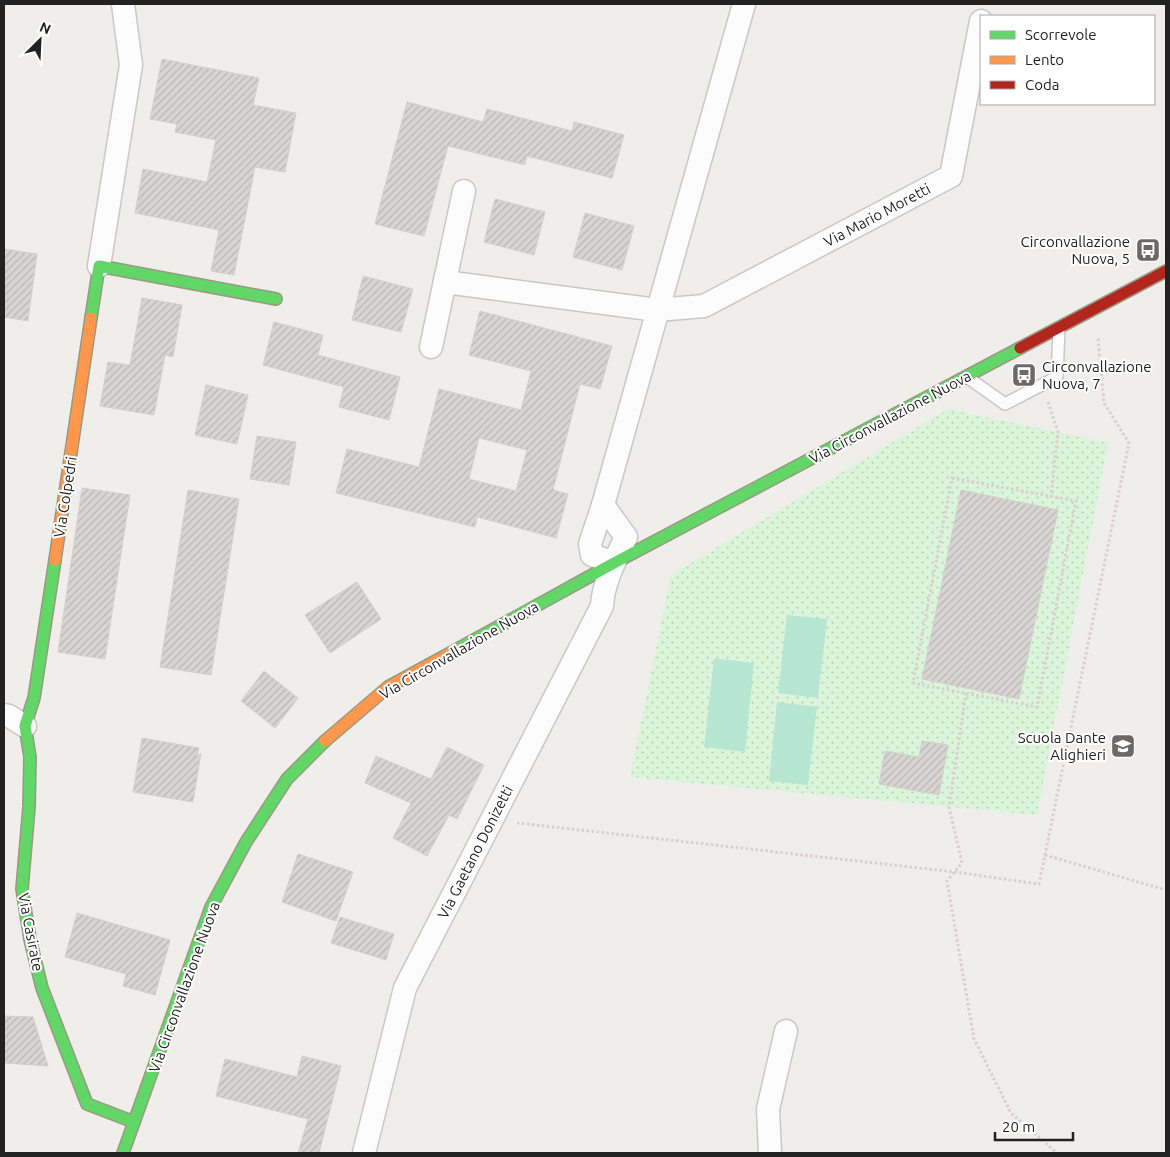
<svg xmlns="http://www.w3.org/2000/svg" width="1170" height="1157" font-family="Ubuntu,sans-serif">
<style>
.park{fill:url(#park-dots)}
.pitch{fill:#b7e6d2}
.building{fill:url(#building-hatch);stroke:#d3d0cc;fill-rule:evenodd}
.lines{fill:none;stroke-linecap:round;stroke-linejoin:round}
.lane-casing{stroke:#c9c8c7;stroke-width:14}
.street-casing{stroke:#c9c8c7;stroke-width:25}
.fast-casing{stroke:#999a82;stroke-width:14}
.slow-casing{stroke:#999a82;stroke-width:14}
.jam-casing{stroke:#999a82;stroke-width:14}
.path{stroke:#dccecd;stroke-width:3;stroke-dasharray:2.5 2.5;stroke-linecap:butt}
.lane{stroke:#fdfcfc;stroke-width:11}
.street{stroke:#fdfcfc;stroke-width:22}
.fast{stroke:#63d668;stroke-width:11}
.slow{stroke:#ff974d;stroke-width:11}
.jam{stroke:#b3261e;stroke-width:11}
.labels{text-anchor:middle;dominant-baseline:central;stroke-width:4;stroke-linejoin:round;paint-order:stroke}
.street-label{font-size:15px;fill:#222;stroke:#fff}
.poi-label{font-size:15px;fill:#222;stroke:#fff;text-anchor:end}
</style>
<defs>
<pattern id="park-dots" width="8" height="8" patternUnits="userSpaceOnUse" patternTransform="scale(1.25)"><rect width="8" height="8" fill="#daf5da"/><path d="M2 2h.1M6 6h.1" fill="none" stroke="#bbd2bb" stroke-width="1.8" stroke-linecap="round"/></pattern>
<pattern id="building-hatch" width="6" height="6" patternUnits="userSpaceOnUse" patternTransform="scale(1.25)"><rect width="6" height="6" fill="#d7d4d2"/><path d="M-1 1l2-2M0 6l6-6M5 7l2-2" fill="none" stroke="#b8b6b4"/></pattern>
</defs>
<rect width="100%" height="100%" fill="#f0eeeb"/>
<polygon class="park" points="948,409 1108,443 1037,815 630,777 671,575"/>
<g class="pitch">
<polygon points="787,615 827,619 818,698 778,693"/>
<polygon points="714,658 754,663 745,752 704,747"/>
<polygon points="777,702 817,707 808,785 769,781"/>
</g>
<g class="building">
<polygon points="162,59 259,78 253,105 296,113 285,172 255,167 234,275 211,271 219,230 135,213 143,169 207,182 216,140 175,132 177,124 150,119"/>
<polygon points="407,102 483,122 487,109 572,131 574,122 624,135 612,178 527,156 525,165 448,146 424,236 375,224"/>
<polygon points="495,199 545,212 534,255 484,242"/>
<polygon points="585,213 634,226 622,270 573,257"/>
<polygon points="4,249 37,254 28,321 4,317"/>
<polygon points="363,276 413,289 401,332 352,320"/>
<polygon points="142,298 182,305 173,357 165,355 154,415 100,406 108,362 130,365"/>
<path d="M480 311 612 346 600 389 580 384 553 490 568 494 556 538 477 517 475 527 336 493 347 449 419 467 439 389 521 410 531 371 469 355ZM479 438 527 450 516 491 469 479Z"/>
<polygon points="274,322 323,335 318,355 400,377 389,420 339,407 344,387 263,365"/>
<polygon points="206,385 248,395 237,444 195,435"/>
<polygon points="257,436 296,442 289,485 250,479"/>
<polygon points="82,488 130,495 105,659 58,652"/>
<polygon points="188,490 239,499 211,675 160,667"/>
<polygon points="961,490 1058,510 1019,699 922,679"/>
<polygon points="357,582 381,619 330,653 305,615"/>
<polygon points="264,671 298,698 275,728 241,701"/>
<polygon points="142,738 199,748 197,757 201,753 193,802 133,792"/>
<polygon points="922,741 948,745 939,795 879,784 885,751 919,757"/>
<polygon points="447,747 484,765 457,819 449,815 427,856 393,838 411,803 365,783 376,756 431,779"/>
<polygon points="298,854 353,872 336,921 282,902"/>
<polygon points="77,913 170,940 155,995 123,986 126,974 65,957"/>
<polygon points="340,917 394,934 386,960 331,943"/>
<polygon points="4,1016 33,1017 48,1066 4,1063"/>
<polygon points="302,1056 341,1066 319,1153 298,1153 308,1119 216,1096 225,1059 297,1077"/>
</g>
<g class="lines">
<defs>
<polyline id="lane" points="967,377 1005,404 1057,377 1059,329"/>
<g id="street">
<polyline points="99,266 131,65 123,4"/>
<polyline points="445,282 657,310 704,306 951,176 981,21"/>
<polyline points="431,347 464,191"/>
<polyline points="614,563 592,555 590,544 603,505 744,4"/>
<polyline points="4,715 9,716 25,726"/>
<path d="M364 1153 405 988 602 606C603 583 616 558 626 537L603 505"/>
<polyline points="770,1153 768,1109 786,1031"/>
</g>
<g id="fast">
<polyline points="91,318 99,266 276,299"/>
<polyline points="55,560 34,698 25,726 30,757 29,807 22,889 30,939 42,988 87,1104 134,1122"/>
<polyline points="456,650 614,563 1020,348"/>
<polyline points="123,1153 211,907 246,842 287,779 325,741"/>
</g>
<g id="slow">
<polyline points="55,560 91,318"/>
<polyline points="325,741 388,687 456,650"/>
</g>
<polyline id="jam" points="1020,348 1166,271"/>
</defs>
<use href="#lane" class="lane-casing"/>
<use href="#street" class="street-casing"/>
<use href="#fast" class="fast-casing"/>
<use href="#slow" class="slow-casing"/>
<use href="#jam" class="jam-casing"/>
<g class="path">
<polyline points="1048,402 1058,432 1051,497"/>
<polygon points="952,478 1076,501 1037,707 913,683"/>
<polyline points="966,693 949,807 962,863 947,881 974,1039 1011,1113 1057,1153"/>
<polyline points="517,823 955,872 1039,884 1129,443 1104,403 1098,338"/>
<polyline points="1045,855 1166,890"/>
</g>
<use href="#lane" class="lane"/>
<use href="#street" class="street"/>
<use href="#fast" class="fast"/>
<use href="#slow" class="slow"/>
<use href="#jam" class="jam"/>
</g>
<defs>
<symbol id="bus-square" viewBox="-11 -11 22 22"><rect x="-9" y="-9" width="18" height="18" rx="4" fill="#6a6968" stroke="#fff"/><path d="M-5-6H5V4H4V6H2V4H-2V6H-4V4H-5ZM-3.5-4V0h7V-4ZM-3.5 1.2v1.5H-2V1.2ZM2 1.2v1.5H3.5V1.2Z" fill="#fff"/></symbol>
<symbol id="school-square" viewBox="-11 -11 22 22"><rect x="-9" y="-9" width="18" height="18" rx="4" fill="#6a6968" stroke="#fff"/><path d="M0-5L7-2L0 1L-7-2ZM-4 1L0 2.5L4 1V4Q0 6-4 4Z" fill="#fff"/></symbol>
</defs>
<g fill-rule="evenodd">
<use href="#bus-square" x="1134" y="236" width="28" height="28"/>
<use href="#bus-square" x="1010" y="361" width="28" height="28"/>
<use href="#school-square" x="1109" y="732" width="28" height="28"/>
</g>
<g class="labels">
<g class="street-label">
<text transform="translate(877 215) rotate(-28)">Via Mario Moretti</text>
<text transform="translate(890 417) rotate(-28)">Via Circonvallazione Nuova</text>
<text transform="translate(65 497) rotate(-81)">Via Colpedri</text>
<text transform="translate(459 650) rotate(-30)">Via Circonvallazione Nuova</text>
<text transform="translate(475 852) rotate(-63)">Via Gaetano Donizetti</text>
<text transform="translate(31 932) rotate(79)">Via Casirate</text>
<text transform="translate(184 987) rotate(-70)">Via Circonvallazione Nuova</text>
</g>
<g class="poi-label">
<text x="1130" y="241">Circonvallazione<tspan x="1130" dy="17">Nuova, 5</tspan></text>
<text x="1042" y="366" text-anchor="start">Circonvallazione<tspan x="1042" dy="17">Nuova, 7</tspan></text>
<text x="1106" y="737">Scuola Dante<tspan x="1106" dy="17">Alighieri</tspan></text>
</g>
</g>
<rect width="1170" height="1157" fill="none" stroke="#222222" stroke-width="10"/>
<rect x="980" y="15" width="175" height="90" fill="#ffffff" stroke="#a7a7a7"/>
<rect x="990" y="31" width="25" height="8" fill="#63d668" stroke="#a7a7a7"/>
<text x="1025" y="40" font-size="15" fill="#222222">Scorrevole</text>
<rect x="990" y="56" width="25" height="8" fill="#ff974d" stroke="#a7a7a7"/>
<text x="1025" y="65" font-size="15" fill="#222222">Lento</text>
<rect x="990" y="81" width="25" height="8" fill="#b3261e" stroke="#a7a7a7"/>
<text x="1025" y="90" font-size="15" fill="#222222">Coda</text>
<g transform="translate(40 40) rotate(24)" stroke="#ffffff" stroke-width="4" paint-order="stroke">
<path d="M0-4L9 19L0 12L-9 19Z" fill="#222222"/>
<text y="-8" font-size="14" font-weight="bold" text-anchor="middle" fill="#222222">N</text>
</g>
<path d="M995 1132v8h78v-8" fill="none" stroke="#222222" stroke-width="2.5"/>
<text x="1002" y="1132" font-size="15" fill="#222222" stroke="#ffffff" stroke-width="4" paint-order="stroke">20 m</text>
</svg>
